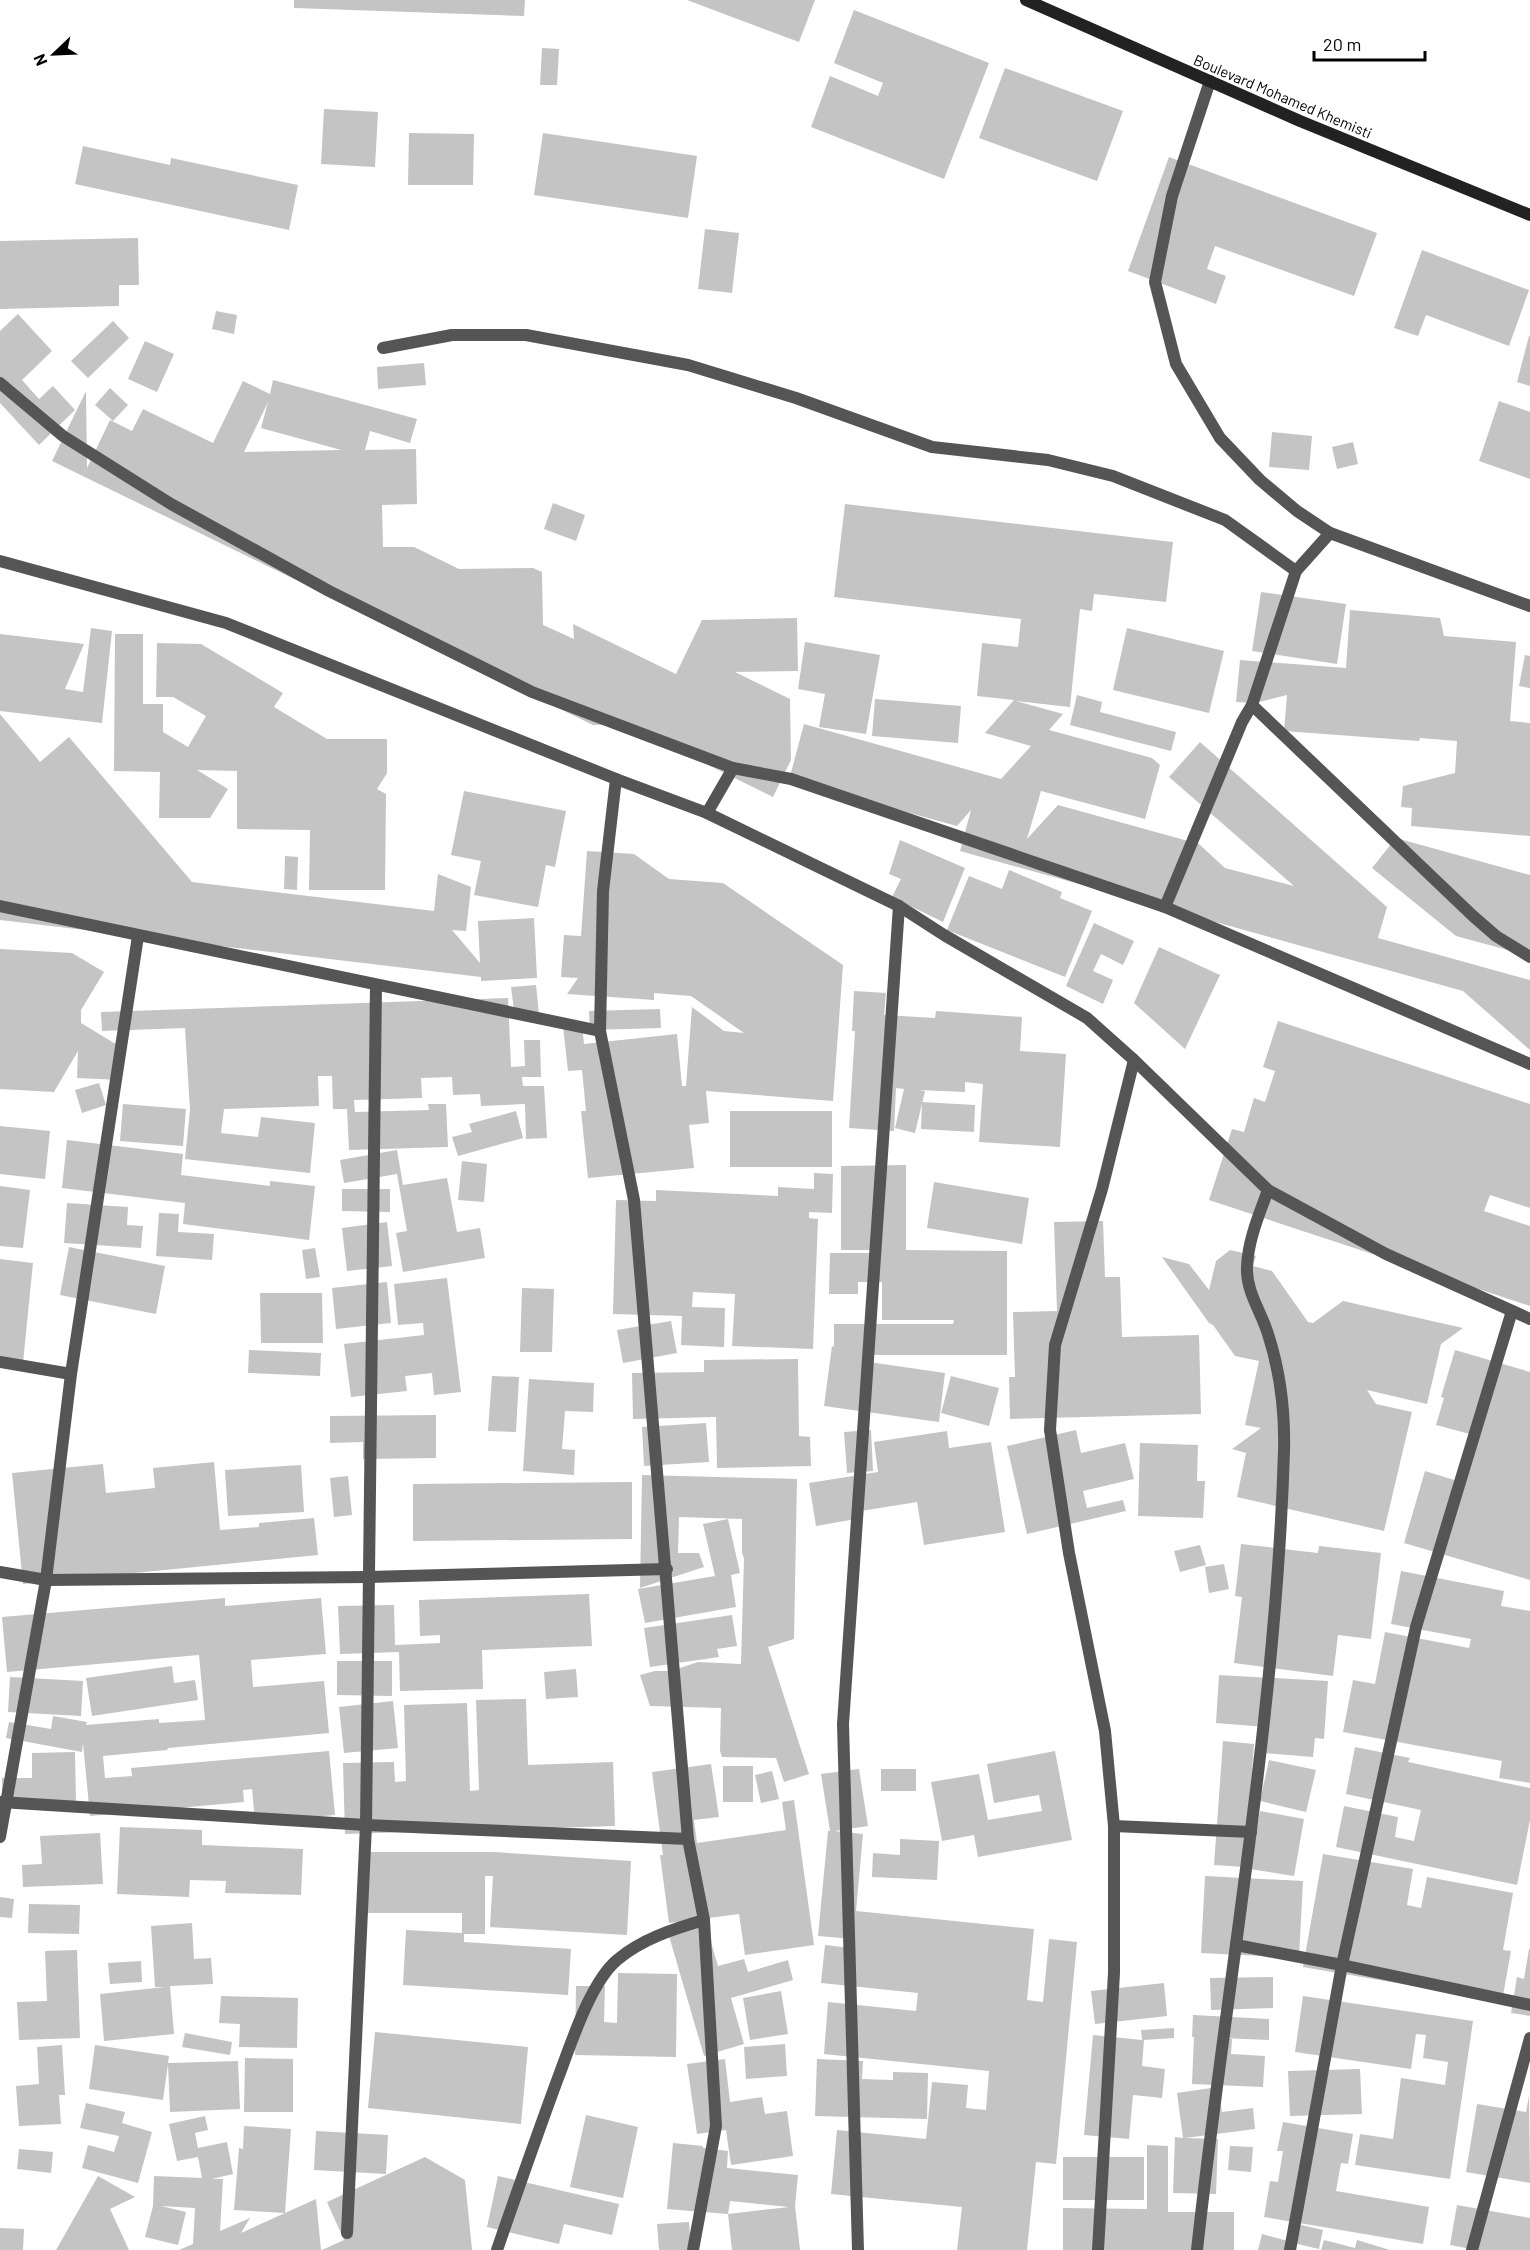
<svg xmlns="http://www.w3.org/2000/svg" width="1530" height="2250" font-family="Barlow,sans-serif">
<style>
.building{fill:#c4c4c4;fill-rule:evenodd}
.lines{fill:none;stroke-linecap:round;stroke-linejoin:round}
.minor{stroke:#555;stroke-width:12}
.tertiary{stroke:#555;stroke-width:12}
.secondary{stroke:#222;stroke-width:12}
.labels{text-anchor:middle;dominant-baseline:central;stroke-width:5;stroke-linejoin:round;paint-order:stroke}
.street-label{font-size:15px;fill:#000;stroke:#fff}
</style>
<rect width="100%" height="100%" fill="#fff"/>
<g class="building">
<polygon points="294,0 525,0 524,16 294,8"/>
<polygon points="687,0 815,0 799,42"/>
<polygon points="854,10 989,63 944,179 811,127 830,76 878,96 883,83 834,63"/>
<polygon points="542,48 559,49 557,85 540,85"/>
<polygon points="1005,68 1123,111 1097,181 979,138"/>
<polygon points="324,109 378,112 375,167 321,164"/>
<polygon points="409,133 474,134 473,185 408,185"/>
<polygon points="543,133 697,156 688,218 534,195"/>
<polygon points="83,146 170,165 171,158 298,185 289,230 75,184"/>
<polygon points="1169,157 1377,233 1354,296 1215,246 1207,269 1226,276 1216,304 1128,271"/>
<polygon points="705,229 739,233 732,293 698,289"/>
<polygon points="138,238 139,285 119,285 119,306 0,309 0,241"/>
<polygon points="1422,250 1529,290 1509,346 1426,315 1418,336 1394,328"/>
<polygon points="216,311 237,315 234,334 212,329"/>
<polygon points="18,314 52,351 22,380 39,399 53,386 75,410 39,445 0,403 0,331"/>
<polygon points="113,321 129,338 88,378 71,361"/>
<polygon points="1529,336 1530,336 1530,386 1517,382"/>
<polygon points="145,341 174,354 157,392 128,379"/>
<polygon points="424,363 426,385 378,389 377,367"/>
<path d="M273 380 417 419 410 443 370 431 365 450 416 449 417 504 382 505 383 547H414L459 569 533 568 542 572 543 625 574 639 573 624 676 674 702 620 797 618 798 671 735 672 790 699 791 760 773 797 625 724 593 725 52 461 86 391 87 468 110 420 132 431 143 409 213 443 243 381 270 394ZM268 402 261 428 341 450 244 452Z"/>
<polygon points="110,388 128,405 113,421 95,405"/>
<polygon points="1499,401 1530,412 1530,479 1479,461"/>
<polygon points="1272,432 1312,436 1309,470 1269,467"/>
<polygon points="1353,442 1358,464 1337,469 1332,447"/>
<polygon points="553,503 585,515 576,541 544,529"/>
<polygon points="845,504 1173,542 1166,602 1094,594 1092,611 1080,609 1070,707 1016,701 1063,714 1049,730 1152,758 1160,765 1145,819 1041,791 1027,839 1058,805 1199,844 1225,868 1294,886 1169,777 1200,742 1387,907 1378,938 1530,980 1530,1050 1463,991 960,851 971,810 957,826 789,780 804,724 1001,779 1031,746 985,733 1014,700 977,696 982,643 1018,647 1021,619 834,597"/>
<polygon points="1261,592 1346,604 1337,664 1252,651"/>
<polygon points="1350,610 1440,618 1444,636 1516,642 1510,721 1530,723 1530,836 1411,826 1412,808 1401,807 1403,786 1455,773 1457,741 1420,738 1419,741 1284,731 1287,695 1255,703 1236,702 1240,660 1346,668"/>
<polygon points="91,628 112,631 102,723 0,711 0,634 84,644 65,689 83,692"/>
<polygon points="1127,628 1224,651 1209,713 1113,690"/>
<polygon points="115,634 143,634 143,704 163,704 163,732 188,747 206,716 173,697 156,697 157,643 201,644 283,693 274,707 327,739 387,739 387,773 377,789 386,794 385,890 309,890 310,830 237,829 237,771 197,770 228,789 210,818 159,818 160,772 114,771"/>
<polygon points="805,642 880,655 866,734 819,727 825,694 798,689"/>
<polygon points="1525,655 1530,656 1530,688 1519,686"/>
<polygon points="1077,695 1102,702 1100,712 1176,732 1171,751 1070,725"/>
<polygon points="875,699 961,706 958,743 872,736"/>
<polygon points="0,714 40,762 69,737 192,882 434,911 438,874 471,887 466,931 452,930 480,963 478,921 534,918 537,978 481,981 481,977 0,920"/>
<polygon points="464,791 566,811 555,867 546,865 538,907 474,895 481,861 451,855"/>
<polygon points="1396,838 1530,875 1530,956 1456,936 1372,868"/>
<polygon points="900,840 965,868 943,922 892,897 901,879 889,874"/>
<polygon points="587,851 634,854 669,879 723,883 843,965 833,1101 706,1091 709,1123 689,1125 694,1168 588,1178 581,1111 586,1111 582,1070 568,1071 563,1026 582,1024 584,1044 677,1034 682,1086 686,1086 692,1007 724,1031 744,1033 691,996 654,993 654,1000 567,994 578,978 561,977 564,935 581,936"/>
<polygon points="285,856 298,857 297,890 284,889"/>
<polygon points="1009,870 1062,892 1060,898 1092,911 1065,977 947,930 969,876 1002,889"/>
<polygon points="1094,923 1134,941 1123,965 1101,954 1093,971 1113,980 1103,1004 1066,986"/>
<polygon points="1159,947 1220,975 1185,1049 1134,1003"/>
<polygon points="0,949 72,953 104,972 81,1010 81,1023 114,1043 121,1044 120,1080 77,1078 78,1051 54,1092 0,1089"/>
<polygon points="536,985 539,1015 515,1018 511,987"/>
<polygon points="854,991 886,993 884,1015 935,1018 936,1011 1022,1017 1020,1051 1066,1054 1060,1147 979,1142 983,1084 965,1082 965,1092 919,1090 925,1091 915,1133 895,1128 904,1089 896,1088 894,1131 849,1128 855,1031 852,1031"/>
<polygon points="508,998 511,1067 525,1066 524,1040 540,1040 541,1077 522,1077 523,1086 544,1086 547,1138 526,1139 525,1104 481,1106 480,1094 453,1095 452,1077 421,1078 422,1098 354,1100 355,1112 429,1110 428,1104 446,1104 448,1147 349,1150 347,1109 333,1109 332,1076 318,1076 319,1106 224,1109 221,1133 258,1137 261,1117 315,1123 310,1173 185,1159 190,1110 185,1028 102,1031 101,1012"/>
<polygon points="660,1009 661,1028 590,1030 589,1011"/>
<polygon points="1278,1021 1530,1104 1530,1208 1490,1195 1484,1211 1530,1226 1530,1306 1209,1200 1232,1129 1244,1132 1254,1098 1265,1102 1275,1071 1263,1067"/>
<polygon points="99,1083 106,1105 82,1113 75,1090"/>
<polygon points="922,1102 975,1105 974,1132 921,1129"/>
<polygon points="123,1104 186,1109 183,1146 120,1141"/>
<polygon points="516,1111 523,1138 458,1156 452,1137 472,1132 469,1124"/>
<rect x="730" y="1111" width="102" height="56"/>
<polygon points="0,1126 50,1131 45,1179 0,1174"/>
<polygon points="67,1140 183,1154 181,1175 270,1186 270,1181 315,1186 309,1240 183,1224 185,1203 62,1188"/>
<polygon points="397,1150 403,1185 447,1178 457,1232 480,1228 485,1258 403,1272 396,1233 407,1231 397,1174 344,1183 340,1160"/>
<polygon points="462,1161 487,1164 484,1202 458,1200"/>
<polygon points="906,1165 906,1250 1007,1251 1007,1355 870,1355 869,1362 945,1373 939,1422 824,1406 832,1346 834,1347 834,1324 953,1324 954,1320 882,1320 882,1282 858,1282 858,1294 829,1294 830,1253 873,1253 873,1250 841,1250 841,1166"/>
<polygon points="814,1173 833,1174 832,1213 809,1212 809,1218 818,1219 813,1349 732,1346 735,1294 693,1292 692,1307 725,1308 724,1347 681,1345 682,1316 613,1314 616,1200 656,1201 656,1190 778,1196 778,1187 814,1189"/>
<polygon points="934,1182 1029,1198 1022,1244 927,1228"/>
<polygon points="0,1186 30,1190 23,1248 0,1246"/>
<polygon points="342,1189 390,1189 390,1212 342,1211"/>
<polygon points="67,1203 128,1207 127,1225 143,1226 141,1248 64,1243"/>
<polygon points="159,1213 179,1214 178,1232 214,1234 212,1260 156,1256"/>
<polygon points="1103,1221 1105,1277 1120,1277 1122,1337 1199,1335 1201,1414 1010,1419 1009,1377 1015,1377 1013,1312 1057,1311 1054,1222"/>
<polygon points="387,1222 392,1266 347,1271 342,1228"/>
<polygon points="69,1247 165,1266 156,1314 60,1295"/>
<polygon points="315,1248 320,1277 306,1279 302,1250"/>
<polygon points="1230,1250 1256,1256 1253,1266 1272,1271 1308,1322 1313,1323 1343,1301 1463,1328 1441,1344 1427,1404 1367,1390 1376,1404 1412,1412 1384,1531 1237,1497 1246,1453 1232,1449 1261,1428 1245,1425 1259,1361 1235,1356 1213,1325 1209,1323 1162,1257 1189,1264 1209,1290 1216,1261"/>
<polygon points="0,1259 33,1263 23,1363 0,1360"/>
<polygon points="447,1278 461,1392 434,1395 432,1373 405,1376 407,1391 351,1397 344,1344 424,1335 423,1323 398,1325 394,1284"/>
<polygon points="387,1282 391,1323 336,1329 332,1288"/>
<polygon points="522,1288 554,1289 552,1352 520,1352"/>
<polygon points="260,1293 322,1293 323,1343 261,1343"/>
<polygon points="671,1321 677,1353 623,1363 617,1330"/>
<polygon points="249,1350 321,1353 320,1376 248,1373"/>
<polygon points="1455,1350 1530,1372 1530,1580 1404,1543 1425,1471 1464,1483 1477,1436 1436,1425 1444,1398 1441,1397"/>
<polygon points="798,1359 799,1436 810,1437 811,1466 717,1468 716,1417 633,1419 632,1373 704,1372 704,1360"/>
<polygon points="492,1376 519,1377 516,1432 488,1431"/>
<polygon points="951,1376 999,1388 989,1426 941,1413"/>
<polygon points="529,1379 594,1383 593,1412 565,1411 562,1449 575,1450 574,1475 523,1471"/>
<polygon points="436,1415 436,1458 363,1459 363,1442 330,1443 330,1416"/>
<polygon points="706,1423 709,1462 644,1466 642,1427"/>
<polygon points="871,1430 873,1471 847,1473 844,1432"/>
<polygon points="1076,1430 1081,1453 1125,1443 1134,1479 1083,1491 1087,1508 1123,1500 1126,1511 1027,1534 1007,1446"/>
<polygon points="947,1431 949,1448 991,1442 1005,1532 924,1545 917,1502 861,1511 862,1518 816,1526 809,1483 878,1472 874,1442"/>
<polygon points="1140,1443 1198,1445 1197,1481 1205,1481 1203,1518 1138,1516"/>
<polygon points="214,1462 220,1530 259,1527 259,1523 314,1518 318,1555 23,1584 12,1473 103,1464 106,1493 155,1488 153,1468"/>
<polygon points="301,1465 304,1512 228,1516 225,1470"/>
<polygon points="642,1475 797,1479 794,1639 768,1647 809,1774 784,1782 776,1758 722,1757 720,1751 721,1708 650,1706 640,1675 655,1671 671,1671 698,1662 741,1664 744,1559 742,1552 742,1519 679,1517 678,1553 699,1553 704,1567 640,1588"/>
<polygon points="348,1476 352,1515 334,1517 330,1478"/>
<polygon points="632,1482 632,1539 413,1541 413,1484"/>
<polygon points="728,1519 740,1573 731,1575 736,1607 645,1623 638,1589 715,1576 703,1524"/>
<polygon points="1241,1544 1318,1553 1319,1546 1381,1553 1371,1639 1338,1635 1333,1676 1234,1663 1242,1597 1235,1596"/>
<polygon points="1200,1545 1206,1565 1180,1572 1174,1551"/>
<polygon points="1224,1564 1229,1589 1209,1593 1205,1567"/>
<polygon points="1401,1571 1504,1591 1501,1606 1530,1611 1530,1783 1499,1778 1502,1761 1343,1732 1353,1680 1375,1684 1385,1632 1469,1648 1471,1639 1391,1624"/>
<polygon points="589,1594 592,1646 482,1650 483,1689 400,1691 399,1652 340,1654 338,1606 394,1605 395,1645 440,1643 440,1635 420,1636 419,1600"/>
<polygon points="225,1598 225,1606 321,1598 326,1654 251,1660 253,1687 324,1681 329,1733 168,1748 167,1750 103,1756 105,1778 132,1776 131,1768 329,1751 335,1815 255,1822 252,1789 243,1790 244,1802 90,1816 83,1743 82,1752 6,1738 9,1722 51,1729 53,1716 87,1722 86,1725 159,1719 159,1723 205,1720 199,1655 7,1672 2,1617"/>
<polygon points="732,1615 737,1646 717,1649 719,1657 650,1667 644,1628"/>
<polygon points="337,1661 392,1661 392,1696 337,1695"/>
<polygon points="172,1666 174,1683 195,1680 198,1700 92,1716 86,1678"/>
<polygon points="576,1669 578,1697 546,1699 544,1672"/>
<polygon points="1219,1675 1328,1681 1324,1739 1315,1738 1313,1757 1263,1753 1266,1727 1216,1723"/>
<polygon points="10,1677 83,1681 81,1716 8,1712"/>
<polygon points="526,1699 528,1765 613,1762 615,1826 345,1834 343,1763 394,1762 395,1782 406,1781 404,1705 467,1703 470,1791 479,1790 476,1700"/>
<polygon points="393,1701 398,1748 344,1753 339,1707"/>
<polygon points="1223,1741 1254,1744 1245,1867 1214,1865"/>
<polygon points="1355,1747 1410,1758 1408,1762 1530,1788 1530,1820 1517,1885 1336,1847 1344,1806 1398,1817 1395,1837 1414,1841 1421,1810 1346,1794"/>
<polygon points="1055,1751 1072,1840 978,1857 974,1835 942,1841 931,1782 979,1774 988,1820 1042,1811 1039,1795 994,1803 987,1764"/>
<polygon points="75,1752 76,1802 2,1803 2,1778 32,1778 32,1753"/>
<polygon points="1269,1760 1316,1770 1306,1812 1260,1801"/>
<polygon points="711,1764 719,1817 694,1820 697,1843 786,1830 782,1802 794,1800 814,1945 745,1955 739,1914 669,1923 660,1855 663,1855 652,1772"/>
<rect x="723" y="1766" width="30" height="36"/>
<polygon points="859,1769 868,1826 835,1831 863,1834 856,1911 1034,1929 1027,2000 1043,2002 1049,1939 1077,1942 1056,2164 1036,2162 1027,2250 957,2250 962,2207 831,2194 837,2130 926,2139 932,2082 968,2085 966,2108 986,2110 989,2071 824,2054 828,2002 916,2011 918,1993 821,1983 825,1945 851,1948 853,1939 818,1936 828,1831 830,1831 821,1774"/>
<rect x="881" y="1769" width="35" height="22"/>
<polygon points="772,1771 779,1799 761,1803 755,1775"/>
<polygon points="1260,1811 1304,1819 1294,1876 1250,1869"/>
<polygon points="120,1827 202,1830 202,1845 303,1849 301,1895 225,1893 226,1881 190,1880 189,1897 117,1894"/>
<polygon points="100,1833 103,1884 23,1887 22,1865 42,1864 40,1836"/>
<polygon points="900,1839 939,1841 937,1880 872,1877 873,1853 900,1855"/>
<polygon points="362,1852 494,1852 631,1861 627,1935 490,1927 493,1876 485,1876 485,1934 464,1934 464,1942 571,1949 568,1995 403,1985 406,1930 462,1933 462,1913 361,1913"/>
<polygon points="1323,1854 1413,1869 1407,1905 1421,1908 1427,1877 1513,1893 1503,1950 1511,1951 1502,2001 1303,1967"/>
<polygon points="1205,1876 1303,1881 1299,1958 1201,1953"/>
<polygon points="0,1897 14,1899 12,1918 0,1917"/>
<polygon points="29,1904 80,1905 79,1934 28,1933"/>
<polygon points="704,1918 718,1966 744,1959 748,1972 788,1960 793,1980 731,1998 744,2044 704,2056 667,1929"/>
<polygon points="192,1923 194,1959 211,1958 213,1984 170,1986 174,2034 104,2041 100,1994 165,1987 155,1987 151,1926"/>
<polygon points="1529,1949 1530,1949 1530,2016 1511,2013 1517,1977 1524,1979"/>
<polygon points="77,1950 80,2038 19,2040 17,2002 47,2001 45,1951"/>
<polygon points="141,1961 142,1982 110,1984 108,1963"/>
<polygon points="618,1973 677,1974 676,2057 575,2055 576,1986 605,1986 604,2022 617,2023"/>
<polygon points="1273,1977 1273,2008 1211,2010 1210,1978"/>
<polygon points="1164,1983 1167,2016 1095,2024 1091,1991"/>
<polygon points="781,1991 788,2034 750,2040 743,1998"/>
<polygon points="221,1996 298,1998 297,2048 239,2047 240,2024 219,2023"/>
<polygon points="1303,1996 1473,2021 1450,2179 1355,2165 1360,2134 1393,2139 1401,2078 1445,2085 1448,2062 1423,2058 1426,2035 1416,2034 1411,2069 1295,2052"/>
<polygon points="1193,2015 1269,2019 1269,2040 1221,2038 1232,2039 1231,2054 1265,2056 1263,2087 1192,2084 1194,2037 1192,2037"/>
<polygon points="1174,2028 1174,2038 1144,2040 1142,2066 1165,2069 1162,2098 1133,2095 1129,2139 1084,2135 1093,2035 1142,2040 1141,2030"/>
<polygon points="375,2032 528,2047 521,2124 368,2108"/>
<polygon points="185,2033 232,2042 230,2055 182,2047"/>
<polygon points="785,2044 787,2076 746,2079 744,2047"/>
<polygon points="62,2045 65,2095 59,2095 61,2124 19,2126 16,2086 39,2084 37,2047"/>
<polygon points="95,2045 169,2056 168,2063 238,2061 240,2109 170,2112 168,2064 163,2100 89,2089"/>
<polygon points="245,2058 293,2059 293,2112 244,2112"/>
<polygon points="725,2059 730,2102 762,2097 765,2114 787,2111 793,2156 731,2165 726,2130 697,2134 687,2064"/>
<polygon points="817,2059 863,2061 862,2079 893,2080 893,2072 928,2073 927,2119 815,2116"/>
<polygon points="1360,2069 1362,2114 1290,2116 1288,2071"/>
<polygon points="1218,2087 1222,2112 1253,2108 1255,2129 1185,2138 1218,2139 1216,2194 1173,2193 1175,2137 1183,2138 1177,2093"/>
<polygon points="1529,2096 1530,2183 1466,2172 1477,2104 1526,2112"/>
<polygon points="86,2103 125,2112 122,2123 152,2132 138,2183 82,2168 88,2145 114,2152 119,2136 80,2128"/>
<polygon points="586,2115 638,2127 623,2198 570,2187"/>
<polygon points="205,2116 208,2130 195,2133 198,2148 227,2142 233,2174 212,2179 223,2179 220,2231 250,2218 241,2233 316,2199 321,2250 179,2250 193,2244 195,2208 161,2206 186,2212 178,2245 145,2237 153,2206 154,2176 202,2178 198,2157 177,2161 169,2124"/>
<polygon points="1283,2122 1353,2134 1348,2164 1341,2163 1336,2191 1429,2207 1423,2244 1264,2217 1270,2181 1278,2182 1283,2151 1277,2151"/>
<polygon points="244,2126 291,2129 285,2213 234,2210 239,2148 243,2149"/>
<polygon points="316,2131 388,2135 386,2174 314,2170"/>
<path d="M673 2143 703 2146V2148L728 2151 727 2168 798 2175 795 2206 800 2250H732L728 2214 667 2209ZM730 2201 789 2207 728 2214Z"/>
<polygon points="1147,2145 1168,2146 1168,2212 1234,2212 1234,2250 1063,2250 1063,2208 1147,2209"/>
<polygon points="1230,2146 1253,2147 1251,2172 1228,2170"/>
<polygon points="19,2149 53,2152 51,2173 17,2169"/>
<polygon points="425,2157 465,2180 472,2250 322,2250 344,2240 327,2202"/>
<rect x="1063" y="2157" width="81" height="43"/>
<polygon points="98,2176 135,2197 110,2209 129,2250 56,2250"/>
<polygon points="498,2176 619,2204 612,2235 564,2224 559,2244 487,2227"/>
<polygon points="1457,2205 1530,2218 1530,2250 1476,2250 1450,2245"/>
<polygon points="689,2222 691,2250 659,2250 657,2224"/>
<polygon points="1297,2224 1323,2230 1319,2249 1293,2243"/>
<polygon points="0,2228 24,2229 23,2250 0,2250"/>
<polygon points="1262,2234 1288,2241 1286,2250 1258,2250"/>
<polygon points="1324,2240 1355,2248 1357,2240 1390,2250 1321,2250"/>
</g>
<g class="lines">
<g class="minor">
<polyline points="1210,81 1172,196 1155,282 1176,364 1220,438 1260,480 1297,511 1330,533 1530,606"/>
<polyline points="383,348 452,335 526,335 688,365 796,398 932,447 1048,460 1113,476 1225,520 1296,571"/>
<polyline points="0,383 63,436 171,504 329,591 532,692 733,768"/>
<polyline points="1252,705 1473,916 1496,936 1530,957"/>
<polyline points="616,779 603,891 600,1031 634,1200 688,1839 704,1920 716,2126 693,2250"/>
<polyline points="707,813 733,768 791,779 1165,907 1530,1064"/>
<polyline points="0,906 600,1031"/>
<polyline points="1165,907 1242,722 1252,705 1296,571 1330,533"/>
<polyline points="0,1362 71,1374"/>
<polyline points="0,1572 46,1580 368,1577 667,1569"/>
<polyline points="0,1802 366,1825 688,1839"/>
<polyline points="1114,1826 1251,1832"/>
<polyline points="0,1837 46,1580 71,1374 138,936"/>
<polyline points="1236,1945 1342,1965 1530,2005"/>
<polyline points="347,2233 366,1825 376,985"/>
<path d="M497 2250C517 2192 537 2135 558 2078 571 2044 590 1983 617 1960 642 1939 673 1929 704 1920"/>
<polyline points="858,2250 843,1724 899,906"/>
<polyline points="1098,2250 1114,1973 1114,1826 1105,1731 1069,1553 1050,1430 1055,1345 1102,1189 1134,1060"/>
<path d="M1197 2250C1226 1984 1276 1719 1284 1451 1285 1412 1280 1371 1268 1334 1261 1311 1246 1292 1247 1267 1248 1240 1259 1215 1268 1190"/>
<polyline points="1290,2250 1342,1965 1416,1627 1512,1311"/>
<polyline points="1472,2250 1530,2038"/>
</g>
<polyline class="tertiary" points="0,561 226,623 616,779 707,813 899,906 944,935 1087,1018 1134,1060 1268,1190 1386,1254 1530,1319"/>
<polyline class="secondary" points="1026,0 1300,121 1530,215"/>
</g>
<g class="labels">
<g class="street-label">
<text transform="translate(1283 96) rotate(23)">Boulevard Mohamed Khemisti</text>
</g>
</g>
<g transform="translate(54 54) rotate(247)" stroke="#ffffff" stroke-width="4.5" paint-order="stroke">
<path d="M0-4.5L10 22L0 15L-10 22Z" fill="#000000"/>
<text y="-9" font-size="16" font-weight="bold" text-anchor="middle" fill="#000000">N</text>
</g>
<path d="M1314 51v9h111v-9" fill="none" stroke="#000000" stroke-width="3"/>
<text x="1323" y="51" font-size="18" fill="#000000" stroke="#ffffff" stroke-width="4.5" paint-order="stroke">20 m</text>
</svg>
